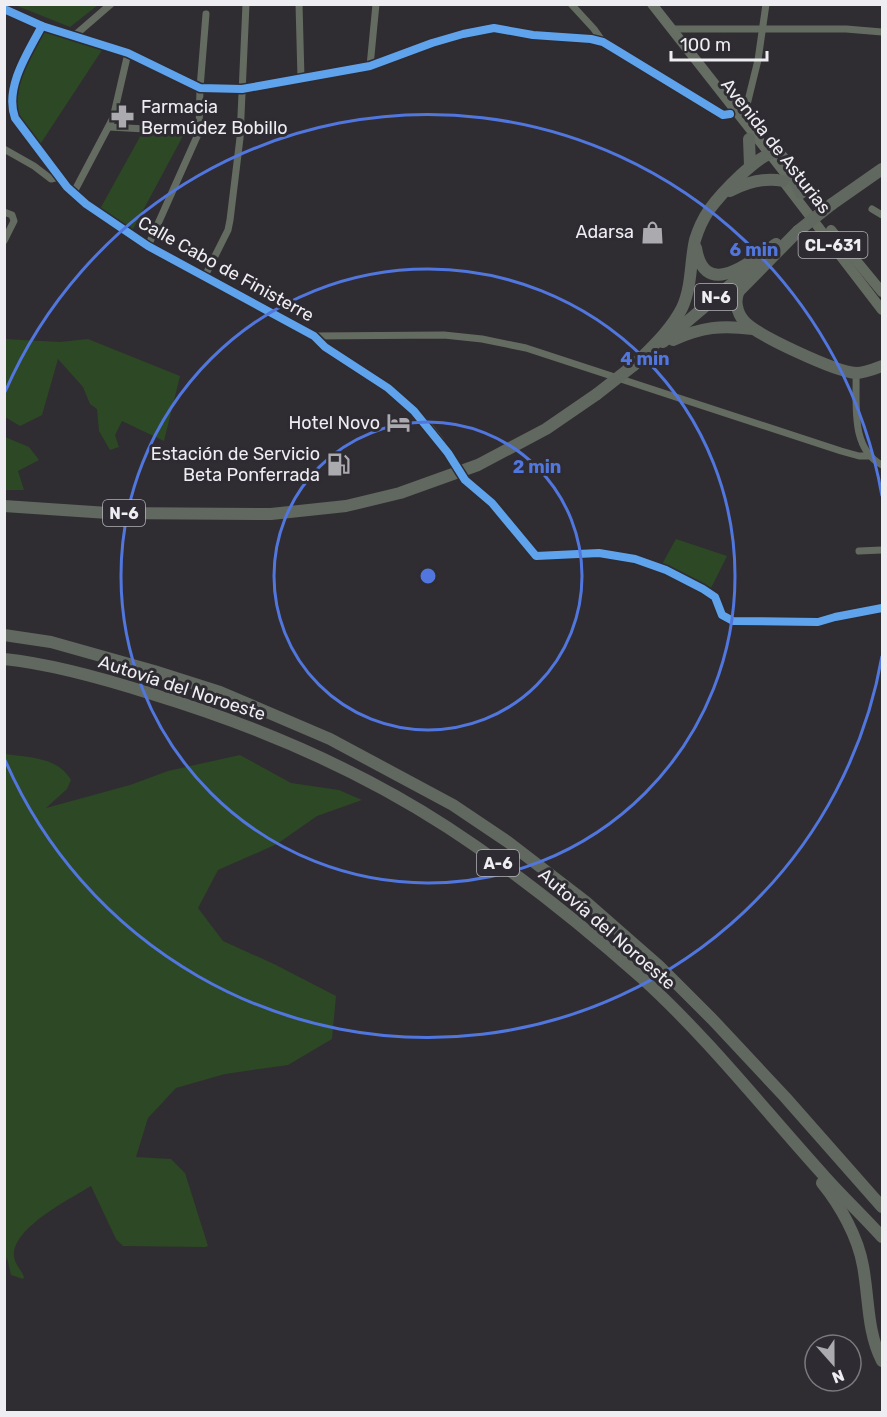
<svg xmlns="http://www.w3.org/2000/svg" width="887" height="1417" font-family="Rubik,sans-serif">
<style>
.green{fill:#2d4824}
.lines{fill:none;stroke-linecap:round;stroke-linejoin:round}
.street{stroke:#646c61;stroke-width:7}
.secondary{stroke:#666e63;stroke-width:10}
.primary{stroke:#646c62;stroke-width:10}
.highway{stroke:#616860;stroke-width:12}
.highway-bridge{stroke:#616860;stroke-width:12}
.cycleway-casing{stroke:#2e2c32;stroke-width:11}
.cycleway{stroke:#60a3ed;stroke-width:8}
.ring{fill:none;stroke:#5176de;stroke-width:3}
.labels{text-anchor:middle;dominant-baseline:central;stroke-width:6;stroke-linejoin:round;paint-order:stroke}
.shield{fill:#2e2c32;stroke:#b4b3b8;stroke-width:1.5}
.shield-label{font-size:16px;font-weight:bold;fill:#eeedf1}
.poi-label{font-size:18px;fill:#eeedf1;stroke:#2e2c32;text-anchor:end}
.street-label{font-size:18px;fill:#eeedf1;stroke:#2e2c32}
.centre{fill:#5176de;stroke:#2e2c32;stroke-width:3}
.ring-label{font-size:18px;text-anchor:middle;font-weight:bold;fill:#5176de;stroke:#2e2c32;stroke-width:6;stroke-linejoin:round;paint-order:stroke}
</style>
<rect width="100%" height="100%" fill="#2f2d31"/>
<g class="green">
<polygon points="15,5 98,4 98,5 70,27"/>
<path d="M47 31 102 50 39 146C32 137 22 126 18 115 8 92 33 52 44 32Z"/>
<polygon points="184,134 133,229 100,209 141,135"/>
<polygon points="5,339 60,342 88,339 180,376 164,441 122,421 115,435 119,447 110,450 99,431 97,409 90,404 83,387 58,359 42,415 20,426 5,417"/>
<polygon points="5,437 29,447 39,460 18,471 24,490 5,490"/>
<polygon points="676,539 727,556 711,588 661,566"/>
<path d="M5 754C28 757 58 757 71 780L67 789 46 808 130 785 168 771 240 755 291 783 339 790 362 800 317 816 277 844 218 870 198 908 223 941 274 964 336 996 332 1039 288 1065 225 1074 176 1088 148 1118 136 1157 171 1159 185 1173 208 1246 205 1247 123 1246 116 1239 91 1186C70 1199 12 1228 14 1256 15 1265 21 1269 24 1277L23 1279 11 1275 7 1258 5 1262Z"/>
</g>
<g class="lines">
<g class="street">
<polyline points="299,4 301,78"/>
<polyline points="571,4 594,29 603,42"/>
<polyline points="4,9 42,26 128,53 200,88 242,89 370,66 432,43 463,34 494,28 533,35 591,39 603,42 613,48 723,115 730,114"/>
<path d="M42 26C28 52 4 88 15 118L67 187 86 204 148 246 314 336C326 349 341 356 356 366 394 390 435 422 454 464"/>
<polyline points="671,29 846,29 882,32"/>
<polyline points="74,36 111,4"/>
<polyline points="370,66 376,4"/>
<polyline points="743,121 758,60 766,4"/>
<polyline points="109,127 199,132"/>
<polyline points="4,149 34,166 51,179 59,177"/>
<polyline points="74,192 113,118 128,53"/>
<polyline points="872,209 882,215"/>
<polyline points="4,212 12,215 14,221 4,241"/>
<polyline points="148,246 199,132 200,88 206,14"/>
<polyline points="205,276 228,230 230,220 240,138 246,4"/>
<polyline points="314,336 444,335 482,339 526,348 841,451 859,456 870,456"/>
<path d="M856 373C857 404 850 448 882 465"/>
<polyline points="465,480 492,503 536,556 599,553 635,559 666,570 703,589 715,597 722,615 733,621 818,622 835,617 882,608"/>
<polyline points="859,551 882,550"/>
</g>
<polyline class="secondary" points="652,4 795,186"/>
<g class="primary">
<polyline points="783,181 882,310"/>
<polyline points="831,230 882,292"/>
</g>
<g class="highway">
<polyline points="749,139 750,166"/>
<path d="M730 191C747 182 764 177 783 181"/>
<polyline points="832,204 882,169"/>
<path d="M798 231 739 291C734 300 737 313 744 321 756 335 836 372 856 373 865 373 874 369 882 366"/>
<path d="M696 248C705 302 752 260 776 244"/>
<path d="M673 340C702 327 721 325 753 329"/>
<polyline points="663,342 755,264"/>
<path d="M634 365C651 348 671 330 682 308 692 287 690 262 695 240 698 230 703 219 709 210 720 195 760 151 778 152L788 164 801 193"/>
<polyline points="4,506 108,513 271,514 346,506 400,493 478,465 546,429 597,394"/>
<polyline points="4,635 51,642 154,671 220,692 330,739 453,805 508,842 586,902 659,966 712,1019 785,1097 882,1207"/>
<path d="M4 659C53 664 105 679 152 694 254 725 356 768 447 827 516 872 581 924 643 979 710 1040 766 1112 826 1178 844 1198 864 1217 882 1237"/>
<path d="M822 1183C840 1205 858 1237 863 1266 869 1298 867 1332 882 1361"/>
</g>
<g class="highway-bridge">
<polyline points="798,231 832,204"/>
<polyline points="597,394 634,365"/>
</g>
<defs>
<g id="cycleway">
<polyline points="4,9 42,26 128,53 200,88 242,89 370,66 432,43 463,34 494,28 533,35 591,39 603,42 613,48 723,115 730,114"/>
<path d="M42 26C28 52 4 88 15 118L67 187 86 204 148 246 314 336 325 347 388 388 414 411 448 453 465 480 492 503 536 556 599 553 635 559 666 570 703 589 715 597 722 615 733 621 818 622 835 617 882 608"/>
</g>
</defs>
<use href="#cycleway" class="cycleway-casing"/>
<use href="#cycleway" class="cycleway"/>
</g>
<g class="ring">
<circle cx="428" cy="576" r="154"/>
<circle cx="428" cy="576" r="307"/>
<path d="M882 656A461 461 0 0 1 5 760M5 392A461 461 0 0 1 882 496"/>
</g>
<defs>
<symbol id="pharmacy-bare" viewBox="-9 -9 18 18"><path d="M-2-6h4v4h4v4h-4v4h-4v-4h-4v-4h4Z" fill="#abaaae" stroke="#2e2c32" stroke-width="2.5" paint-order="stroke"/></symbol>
<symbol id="shop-bare" viewBox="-9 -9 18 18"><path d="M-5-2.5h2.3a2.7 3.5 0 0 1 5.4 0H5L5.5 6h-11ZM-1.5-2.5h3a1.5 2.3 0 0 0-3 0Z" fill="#abaaae" stroke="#2e2c32" stroke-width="2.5" paint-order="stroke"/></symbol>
<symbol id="hotel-bare" viewBox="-9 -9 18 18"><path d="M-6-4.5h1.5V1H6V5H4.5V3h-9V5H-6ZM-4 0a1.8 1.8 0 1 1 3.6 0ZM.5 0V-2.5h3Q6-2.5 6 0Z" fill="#abaaae" stroke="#2e2c32" stroke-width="2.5" paint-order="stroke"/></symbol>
<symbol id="fuel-bare" viewBox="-9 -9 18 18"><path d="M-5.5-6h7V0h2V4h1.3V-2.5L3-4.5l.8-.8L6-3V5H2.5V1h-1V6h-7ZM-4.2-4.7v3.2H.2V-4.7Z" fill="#abaaae" stroke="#2e2c32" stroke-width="2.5" paint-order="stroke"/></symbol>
</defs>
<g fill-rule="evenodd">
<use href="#pharmacy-bare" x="106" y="100" width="33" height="33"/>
<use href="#shop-bare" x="636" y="216" width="33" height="33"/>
<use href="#hotel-bare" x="382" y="406" width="33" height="33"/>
<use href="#fuel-bare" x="322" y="448" width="33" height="33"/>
</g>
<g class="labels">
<g class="shield">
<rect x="798.5" y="232" width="69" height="26" rx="4.5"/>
<rect x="695" y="284" width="42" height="26" rx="4.5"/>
<rect x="103" y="500" width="42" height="26" rx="4.5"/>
<rect x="477" y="850" width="42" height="26" rx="4.5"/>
</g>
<g class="shield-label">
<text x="833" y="245">CL-631</text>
<text x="716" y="297">N-6</text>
<text x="124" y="513">N-6</text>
<text x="498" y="863">A-6</text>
</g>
<g class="poi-label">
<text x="141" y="107" text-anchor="start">Farmacia<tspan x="141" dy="21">Bermúdez Bobillo</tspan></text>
<text x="634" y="232">Adarsa</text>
<text x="380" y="423">Hotel Novo</text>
<text x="320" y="454">Estación de Servicio<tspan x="320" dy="21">Beta Ponferrada</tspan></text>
</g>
<g class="street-label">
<text transform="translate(776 146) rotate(52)">Avenida de Asturias</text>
<text transform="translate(226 269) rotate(29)">Calle Cabo de Finisterre</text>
<text transform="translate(182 688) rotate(18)">Autovía del Noroeste</text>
<text transform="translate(607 929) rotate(41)">Autovía del Noroeste</text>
</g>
</g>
<circle cx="428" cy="576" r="9" class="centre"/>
<g class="ring-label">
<text x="754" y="256">6 min</text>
<text x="645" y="365">4 min</text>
<text x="537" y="473">2 min</text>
</g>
<rect width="887" height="1417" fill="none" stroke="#eeedf1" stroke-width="12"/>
<g transform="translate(833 1363) rotate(159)"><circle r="28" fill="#2e2c32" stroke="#7b797e" stroke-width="1.5"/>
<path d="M0-4.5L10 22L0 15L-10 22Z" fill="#abaaae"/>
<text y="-9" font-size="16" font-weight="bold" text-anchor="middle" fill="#eeedf1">N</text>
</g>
<path d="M671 51v9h96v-9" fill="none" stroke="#eeedf1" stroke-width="3"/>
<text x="680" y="51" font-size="18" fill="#eeedf1" stroke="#2e2c32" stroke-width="4.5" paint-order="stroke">100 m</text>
</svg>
